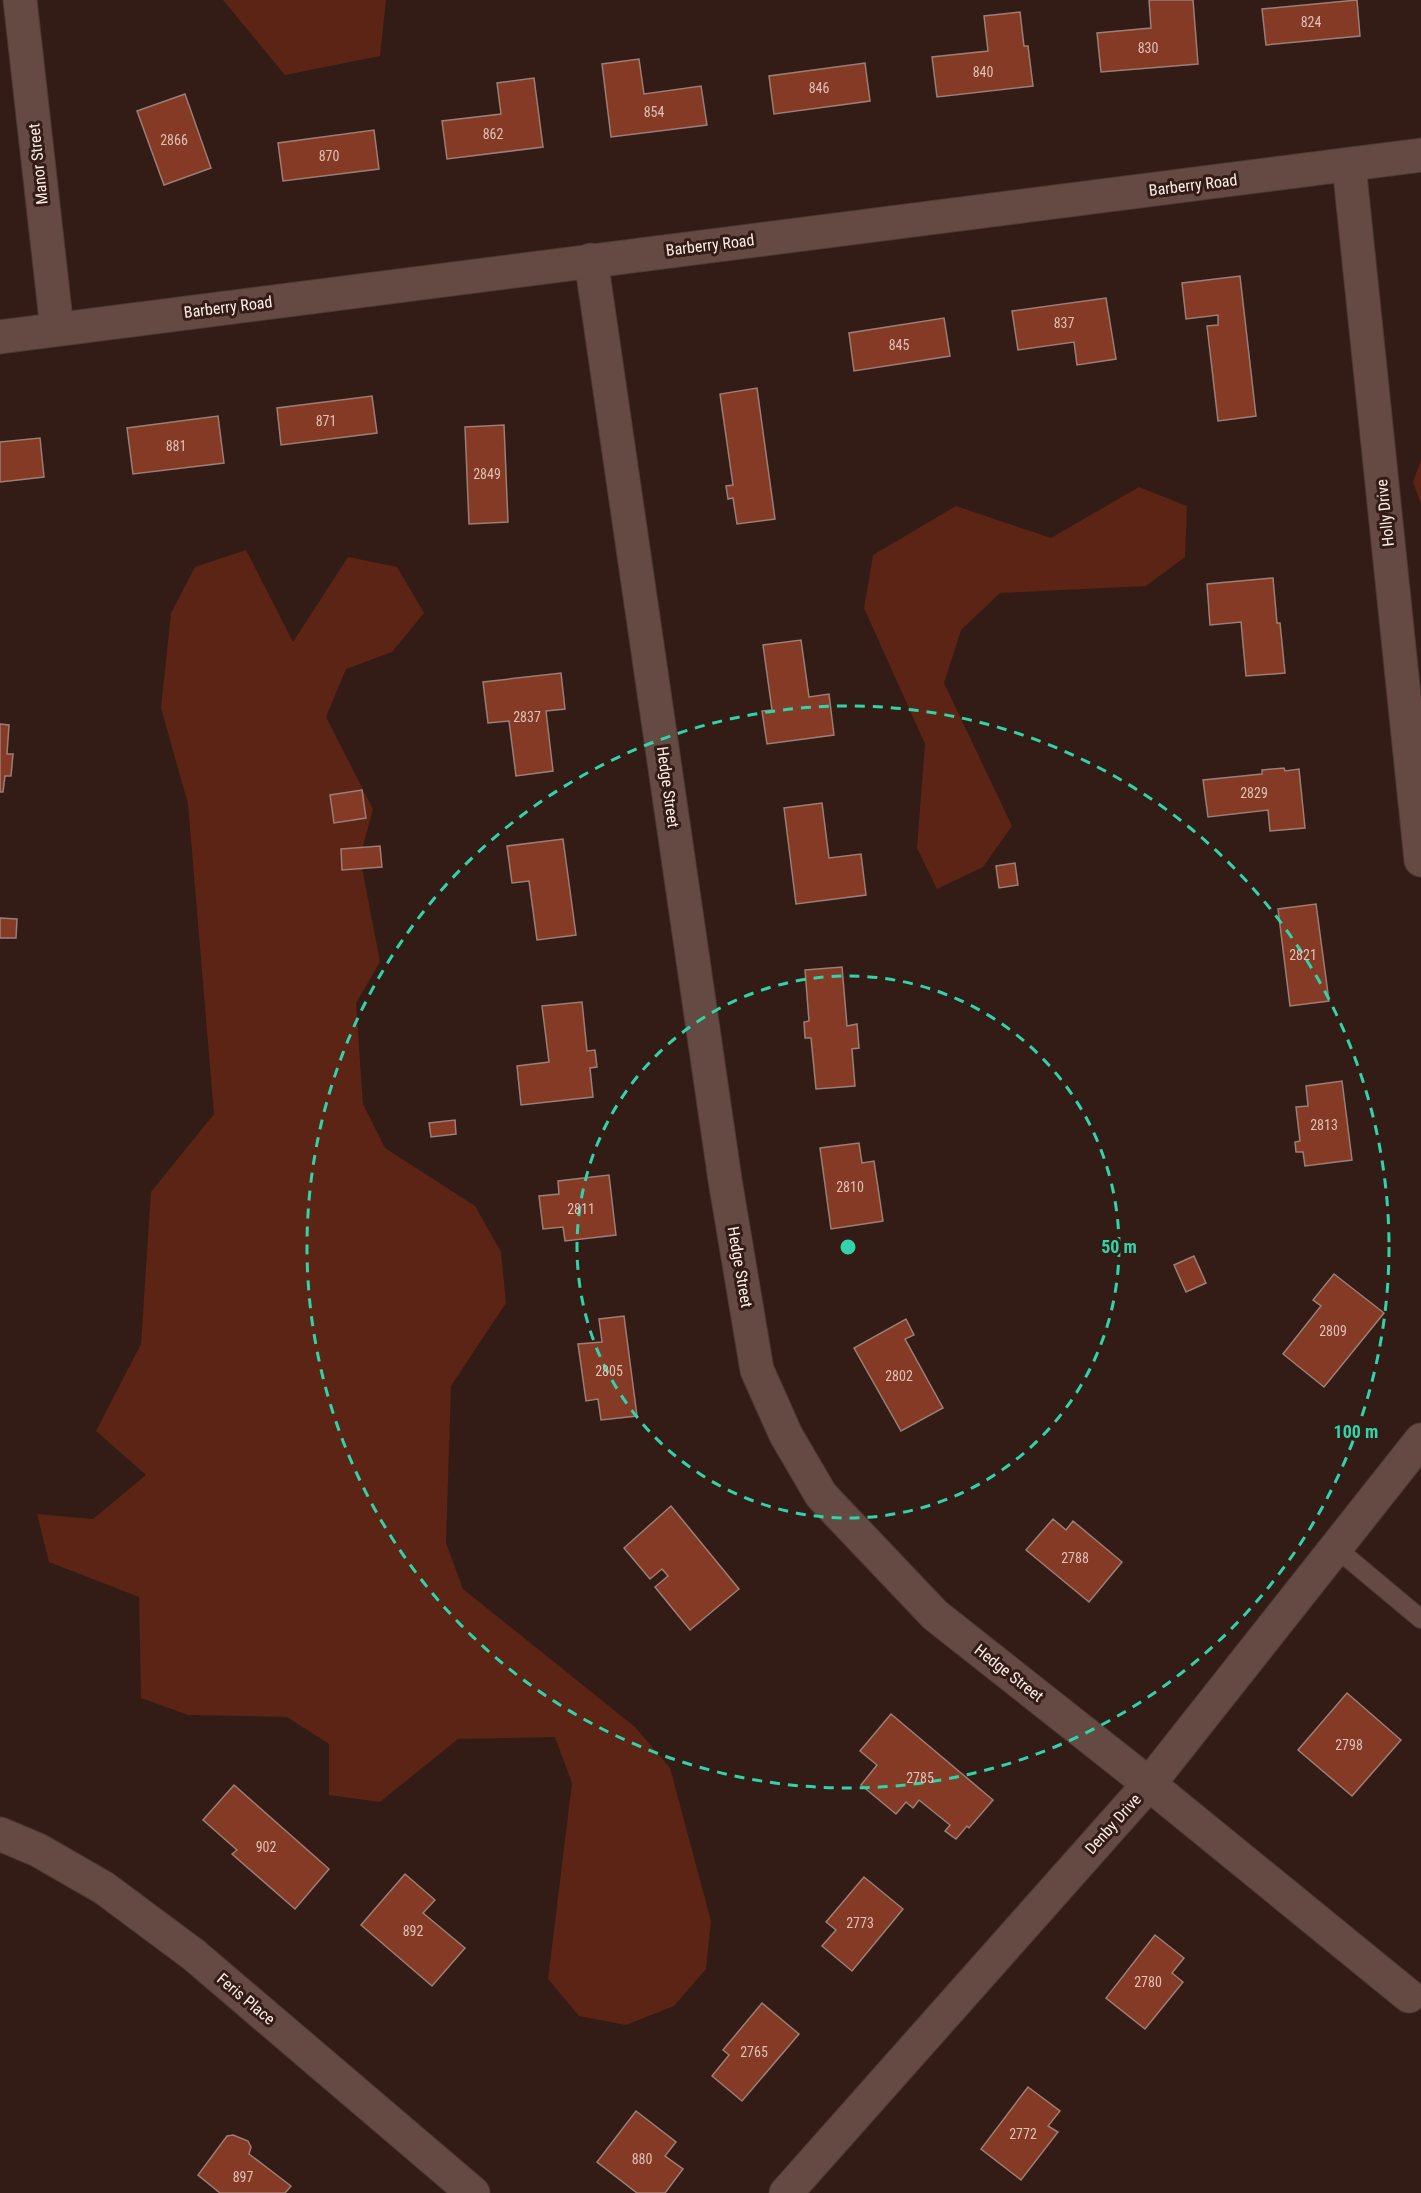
<svg xmlns="http://www.w3.org/2000/svg" width="1421" height="2193" font-family="'Roboto Condensed',sans-serif">
<style>
.green{fill:#5b2415}
.building{fill:#853a25;stroke:#9b7e75;stroke-width:1.5}
.lines{fill:none;stroke-linecap:round;stroke-linejoin:round}
.service-casing{stroke:#4c3934;stroke-width:20}
.minor-casing{stroke:#4c3934;stroke-width:35}
.service{stroke:#644a42;stroke-width:18}
.minor{stroke:#644a42;stroke-width:33}
.ring{fill:none;stroke:#31d4a9;stroke-width:3;stroke-dasharray:10 8}
.labels{text-anchor:middle;dominant-baseline:central;stroke-width:6;stroke-linejoin:round;paint-order:stroke}
.number-label{font-size:14px;fill:#dfc0b6}
.street-label{font-size:16px;fill:#fdece7;stroke:#331c15}
.centre{fill:#31d4a9;stroke:#331c15;stroke-width:3}
.ring-label{font-size:18px;text-anchor:middle;font-weight:bold;fill:#31d4a9;stroke:#331c15;stroke-width:6;stroke-linejoin:round;paint-order:stroke}
</style>
<rect width="100%" height="100%" fill="#331c15"/>
<g class="green">
<polygon points="223,0 386,0 380,56 285,75"/>
<polygon points="1421,460 1421,504 1413,482"/>
<polygon points="1139,487 1187,506 1185,557 1146,586 1000,593 961,630 944,683 1012,826 983,867 937,889 917,848 925,744 864,608 873,555 956,506 1051,538"/>
<polygon points="246,550 293,642 348,557 397,567 424,613 392,652 346,669 326,717 373,809 360,857 380,962 356,1003 363,1104 385,1148 475,1206 501,1252 506,1303 451,1386 446,1543 463,1589 635,1727 670,1768 711,1921 706,1969 674,2006 626,2025 579,2016 548,1979 572,1783 555,1737 458,1739 380,1802 329,1795 329,1744 287,1717 188,1715 141,1698 139,1597 49,1562 37,1514 93,1519 146,1475 96,1431 141,1344 151,1192 214,1114 188,804 161,708 171,613 195,567"/>
</g>
<g class="building">
<polygon points="1149,0 1193,0 1198,64 1101,72 1097,33 1151,28"/>
<polygon points="1357,0 1360,36 1266,45 1262,9"/>
<polygon points="1020,12 1024,46 1028,46 1033,86 937,97 932,57 988,51 984,16"/>
<polygon points="639,59 644,94 701,86 707,125 611,137 602,64"/>
<polygon points="865,63 870,101 774,114 769,76"/>
<polygon points="534,78 543,147 447,159 442,121 501,114 497,83"/>
<polygon points="185,94 211,168 164,185 137,111"/>
<polygon points="374,130 379,169 283,181 278,143"/>
<polygon points="1240,276 1256,416 1218,421 1207,326 1218,325 1218,315 1186,319 1182,283"/>
<polygon points="1106,298 1116,359 1077,365 1074,342 1018,350 1012,311"/>
<polygon points="944,318 950,356 854,371 849,333"/>
<polygon points="757,388 775,519 737,524 733,498 728,499 726,486 733,485 720,394"/>
<polygon points="372,396 377,433 281,445 277,408"/>
<polygon points="218,416 224,463 133,474 127,428"/>
<polygon points="504,425 508,522 469,524 465,427"/>
<polygon points="40,438 44,477 0,482 0,442"/>
<polygon points="1273,578 1277,623 1280,623 1285,673 1246,676 1241,622 1210,625 1207,584"/>
<polygon points="801,640 809,697 829,694 834,735 767,744 762,711 772,710 763,645"/>
<polygon points="561,673 565,709 546,711 553,771 516,776 509,721 488,723 483,682"/>
<polygon points="0,724 9,725 7,754 13,754 11,776 5,776 3,792 0,792"/>
<polygon points="1284,768 1285,771 1299,769 1305,828 1270,831 1268,810 1208,817 1203,780 1262,774 1262,770"/>
<polygon points="362,790 366,818 334,823 330,795"/>
<polygon points="822,803 829,858 861,854 866,895 796,904 784,808"/>
<polygon points="563,839 576,935 537,940 529,881 512,883 507,846"/>
<polygon points="380,846 382,867 342,870 341,849"/>
<polygon points="1015,863 1018,885 999,888 996,866"/>
<polygon points="1316,904 1329,1001 1290,1006 1278,909"/>
<polygon points="0,918 17,919 16,938 0,938"/>
<polygon points="842,967 847,1026 857,1024 859,1048 852,1049 855,1086 816,1089 811,1038 805,1038 804,1022 809,1021 805,970"/>
<polygon points="582,1002 587,1051 595,1050 597,1067 590,1068 593,1097 521,1105 517,1066 549,1062 542,1006"/>
<polygon points="1342,1081 1352,1160 1305,1166 1303,1152 1296,1152 1295,1142 1300,1141 1296,1107 1308,1106 1306,1086"/>
<polygon points="455,1120 456,1134 431,1137 429,1123"/>
<polygon points="859,1143 862,1163 874,1161 883,1221 831,1229 820,1148"/>
<polygon points="609,1175 616,1235 565,1241 563,1227 543,1229 539,1196 559,1194 558,1181"/>
<polygon points="1194,1256 1206,1283 1186,1292 1174,1265"/>
<polygon points="1334,1274 1384,1313 1324,1387 1283,1354 1321,1306 1313,1300"/>
<polygon points="624,1316 637,1416 601,1420 598,1399 586,1401 578,1344 602,1342 599,1319"/>
<polygon points="906,1319 914,1335 905,1339 943,1408 901,1431 854,1348"/>
<polygon points="671,1506 739,1589 690,1630 655,1587 668,1576 662,1569 650,1579 624,1548"/>
<polygon points="1053,1519 1066,1530 1073,1521 1122,1562 1089,1602 1026,1550"/>
<polygon points="1347,1693 1401,1740 1352,1796 1298,1750"/>
<polygon points="891,1714 993,1800 969,1828 967,1826 956,1839 945,1831 950,1825 919,1800 913,1808 906,1802 896,1814 861,1785 877,1765 860,1751"/>
<polygon points="234,1785 329,1869 295,1909 232,1854 237,1850 203,1820"/>
<polygon points="405,1874 435,1900 423,1913 465,1948 432,1986 361,1925"/>
<polygon points="864,1877 903,1909 852,1971 822,1946 836,1930 826,1922"/>
<polygon points="1155,1935 1184,1958 1172,1973 1183,1982 1145,2029 1106,1998"/>
<polygon points="762,2003 799,2034 742,2101 712,2076 729,2055 723,2050"/>
<polygon points="1028,2087 1060,2111 1048,2126 1058,2132 1021,2180 981,2149"/>
<polygon points="636,2111 676,2142 665,2156 683,2169 665,2193 637,2193 597,2162"/>
<polygon points="233,2135 248,2141 251,2147 249,2154 291,2186 285,2193 220,2193 198,2175 227,2136"/>
</g>
<g class="lines">
<defs>
<polyline id="service" points="1336,1548 1421,1619"/>
<g id="minor">
<polyline points="20,0 57,329"/>
<polyline points="1349,165 1421,860"/>
<polyline points="591,260 725,1180 757,1370 786,1435 821,1495 935,1615 1149,1784 1409,1996"/>
<polyline points="0,337 1421,155"/>
<polyline points="0,1834 38,1850 104,1888 194,1955 473,2193"/>
<polyline points="786,2193 1149,1784 1421,1440"/>
</g>
</defs>
<use href="#service" class="service-casing"/>
<use href="#minor" class="minor-casing"/>
<use href="#service" class="service"/>
<use href="#minor" class="minor"/>
</g>
<g class="ring">
<circle cx="848" cy="1247" r="271"/>
<circle cx="848" cy="1247" r="541"/>
</g>
<g class="labels">
<g class="number-label">
<text x="1311" y="22">824</text>
<text x="1148" y="48">830</text>
<text x="983" y="72">840</text>
<text x="819" y="88">846</text>
<text x="654" y="112">854</text>
<text x="493" y="134">862</text>
<text x="174" y="140">2866</text>
<text x="329" y="156">870</text>
<text x="1064" y="323">837</text>
<text x="899" y="345">845</text>
<text x="326" y="421">871</text>
<text x="176" y="446">881</text>
<text x="487" y="474">2849</text>
<text x="527" y="717">2837</text>
<text x="1254" y="793">2829</text>
<text x="1303" y="955">2821</text>
<text x="1324" y="1125">2813</text>
<text x="850" y="1187">2810</text>
<text x="581" y="1209">2811</text>
<text x="1333" y="1331">2809</text>
<text x="609" y="1371">2805</text>
<text x="899" y="1376">2802</text>
<text x="1075" y="1558">2788</text>
<text x="1349" y="1745">2798</text>
<text x="920" y="1778">2785</text>
<text x="266" y="1847">902</text>
<text x="860" y="1923">2773</text>
<text x="413" y="1931">892</text>
<text x="1148" y="1982">2780</text>
<text x="754" y="2052">2765</text>
<text x="1023" y="2134">2772</text>
<text x="642" y="2159">880</text>
<text x="243" y="2177">897</text>
</g>
<g class="street-label">
<text transform="translate(38 164) rotate(-96)">Manor Street</text>
<text transform="translate(1193 185) rotate(-7)">Barberry Road</text>
<text transform="translate(710 245) rotate(-7)">Barberry Road</text>
<text transform="translate(228 307) rotate(-7)">Barberry Road</text>
<text transform="translate(1385 513) rotate(-96)">Holly Drive</text>
<text transform="translate(668 787) rotate(82)">Hedge Street</text>
<text transform="translate(740 1267) rotate(80)">Hedge Street</text>
<text transform="translate(1009 1673) rotate(38)">Hedge Street</text>
<text transform="translate(1113 1824) rotate(-48)">Denby Drive</text>
<text transform="translate(246 1999) rotate(40)">Feris Place</text>
</g>
</g>
<circle cx="848" cy="1247" r="9" class="centre"/>
<g class="ring-label">
<text x="1119" y="1253">50 m</text>
<text x="1356" y="1438">100 m</text>
</g>
</svg>
